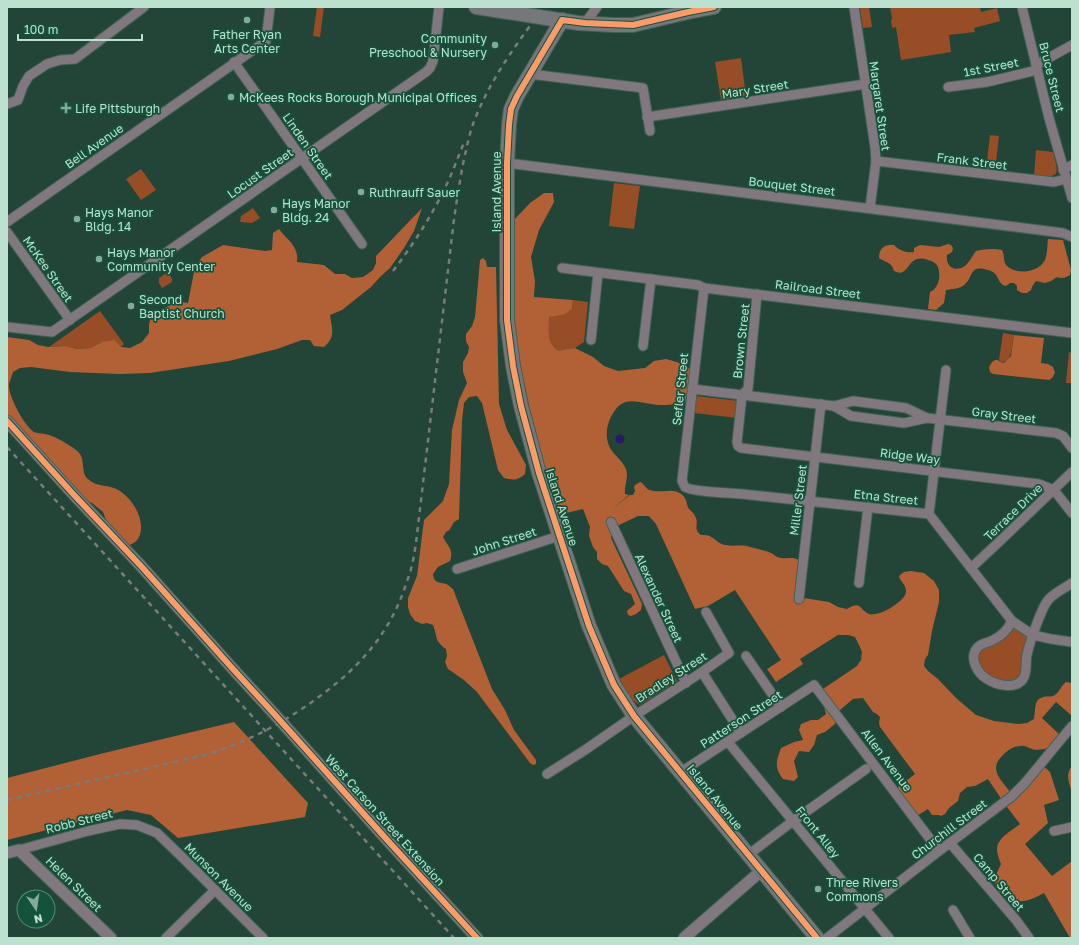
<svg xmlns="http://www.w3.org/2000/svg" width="1079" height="945" font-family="'Golos Text',sans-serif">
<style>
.green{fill:#974e27}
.forest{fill:#b26036}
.water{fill:#291a69}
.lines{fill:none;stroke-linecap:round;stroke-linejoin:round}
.minor-casing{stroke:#436255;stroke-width:11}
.tertiary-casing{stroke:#436255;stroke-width:13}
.primary-casing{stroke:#436255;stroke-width:16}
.minor{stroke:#80787e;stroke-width:9}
.tertiary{stroke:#80787e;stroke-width:11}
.primary{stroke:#76777a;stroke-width:14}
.rail{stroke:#797c7d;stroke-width:2.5;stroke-dasharray:5 5;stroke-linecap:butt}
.cycleway-casing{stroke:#14533b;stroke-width:8}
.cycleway{stroke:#fa9b69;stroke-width:6}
.poi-dot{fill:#86aa9a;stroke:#14533b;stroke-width:1.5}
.labels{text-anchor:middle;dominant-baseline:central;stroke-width:3.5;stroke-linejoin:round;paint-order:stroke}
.poi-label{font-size:12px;fill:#bce1cf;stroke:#14533b;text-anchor:start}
.street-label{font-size:12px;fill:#bce1cf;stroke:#14533b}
</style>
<rect width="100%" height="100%" fill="#224538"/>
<g class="green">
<polygon points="317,7 324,7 320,37 313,36"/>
<polygon points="869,7 872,27 863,28 860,8"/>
<polygon points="890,7 980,7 981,12 997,8 1000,21 974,28 975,32 949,35 951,52 901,60 896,27 892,28 891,21 892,18"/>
<polygon points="741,58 746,96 721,100 715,62"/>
<polygon points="990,135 999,136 995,171 986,170"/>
<path d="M1036 150 1053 152C1060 177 1059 178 1034 175Z"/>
<polygon points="141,169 156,190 141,200 126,179"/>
<polygon points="614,183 640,186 634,229 609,226"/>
<polygon points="253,208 260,218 252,223 240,222 241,216"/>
<polygon points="168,272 172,279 172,282 162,288 159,283 159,278"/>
<path d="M573 300 588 302 584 342 575 348 566 349 559 351C546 344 549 330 549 317L572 309Z"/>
<polygon points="100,311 124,344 121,347 102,342 90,348 77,349 65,346 49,347"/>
<path d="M1003 333 1014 335C1012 344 1013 360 1002 363L999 360Z"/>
<polygon points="1069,352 1072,353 1072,383 1066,383"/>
<polygon points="696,396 739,401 737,418 694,413"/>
<polygon points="1012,621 1033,635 1025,674 1010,685 980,673 976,649 993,640"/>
<path d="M664 655 677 681 640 705C632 702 624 686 619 679Z"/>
</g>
<g class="forest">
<path d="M544 193H553L554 202 539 230 531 257 535 281 534 297 573 300 572 309 565 314 549 317C549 330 546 344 559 351L566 349 575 348 593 357 604 366 618 371 645 368 654 361 666 359 677 362 692 370 688 399C686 401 683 403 680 403 674 405 665 405 658 405 639 404 624 393 612 415 608 422 606 430 607 438 609 454 621 457 626 469 629 477 624 486 625 494L629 495 612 509 630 495H633L635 491 634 487 635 485 640 482C644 483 645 488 649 490 655 492 662 491 668 491 675 490 683 493 686 500 687 503 687 506 689 509 691 511 694 513 695 516 700 524 692 528 701 535 715 534 714 543 726 545 734 547 743 544 750 547 757 549 765 550 771 553 775 555 777 558 782 558 789 559 793 556 800 561L797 597 829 602 838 607 847 609C862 600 859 610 869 614 871 615 873 614 875 614 883 614 907 600 906 591 906 585 901 582 899 577L900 575 904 572 911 571 924 573 934 581 939 590V602L932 631 928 655 925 659 924 666 928 671 938 679 956 698 976 715 994 721 1019 724 1027 723 1034 719C1036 710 1033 700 1043 697 1046 696 1050 697 1053 696 1059 694 1061 685 1066 682L1072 683V716L1056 702 1042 718 1061 736C1058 739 1055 745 1051 747 1046 749 1037 751 1032 749 1028 748 1025 745 1021 746 1014 746 1008 750 1004 754 987 769 1001 779 1011 793L1002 800 988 779 975 786 967 787 960 793 958 801 949 808 945 814 941 816 939 815H932L928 809 915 817 894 790 915 774 880 727 879 723 880 717 877 714 873 712 863 698 853 699 840 710 835 724 825 732 817 735 814 745 809 752 799 751 794 761 798 777 794 781 783 779C774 767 776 762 781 748L794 742 803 740 799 730 801 724 811 720H818L826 714 820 691 857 666 861 660 862 652 859 645 855 637 848 635H838L800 659 803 664 776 682 767 669 781 660 735 590 708 606 695 609 656 524 649 516H638L619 525 612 532 611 538 642 604 641 610 636 614 631 616 628 615 627 611 635 604 631 594 624 591 608 566 602 564 597 559V552L593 547 589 536 590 527 583 509 566 513 559 511 546 471 529 406 511 320 512 222 530 203Z"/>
<path d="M422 208 414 231 404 248 390 268 380 277 371 287 342 310 330 315C332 329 336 337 324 347L314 346 310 340H302L277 349 229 361 150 373 119 374 70 372 31 367 20 368 13 372C12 376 10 380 9 384 8 396 24 425 34 432 38 434 44 433 49 435 56 437 76 448 80 454 85 461 81 474 88 479 95 486 105 485 114 488 129 494 142 513 141 529 140 539 136 543 127 546L108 525 103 512 92 503 78 499 7 422V337L29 340 38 345 48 347 65 346 77 349 90 348 102 342 114 340 121 347 130 348 142 342 149 333V324L151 317 176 301 188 303 195 267 202 257 223 245 265 251 272 250 273 233 279 229C288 241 299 246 297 262L324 265 335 274H345L352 278 363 277 373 270 376 263V256Z"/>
<path d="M1048 239 1063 240 1071 270 1070 275C1065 278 1062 279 1057 277L1051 281 1045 283 1036 281 1033 285 1031 290 1027 293H1022L1017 290V286L1014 283H1010L1006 286C996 284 1001 273 988 270 968 264 974 278 964 285 960 289 951 289 946 290L944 303 936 310 928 309 930 292C939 288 941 276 938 267 936 262 929 260 925 259 906 255 910 279 894 271 891 261 886 263 879 258 879 248 885 244 894 245 900 251 906 253 914 252V248L920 245 939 247 948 244 951 245 953 248 952 252 947 255C945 268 957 273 966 265 970 261 973 255 976 251 984 249 994 248 1002 250 1005 255 1003 261 1006 265 1015 275 1035 273 1043 263 1048 257 1047 245 1048 239Z"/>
<path d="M483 258 486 261 487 267H496L499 404 507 430 526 465 525 474C517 481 514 480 504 478L498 470 482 403 477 396 469 397 464 403 462 421 459 519 454 522C451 526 451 530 446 532L443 537C448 547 454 549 450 561L438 567 433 574C434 585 441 581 448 585 450 586 451 588 453 589L492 689 505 710 514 730 536 760V764L533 765 530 763 477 692 464 680 448 669 445 662 447 656 446 649C434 640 438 638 433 625L427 623 422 624 415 621 410 614 408 607V598L417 576 424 520 443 501 449 484 452 430 459 400 467 383 463 372V362L468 353 469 347 466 341V334L472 326 475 317 480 260Z"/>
<path d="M1014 335 1044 338 1041 363 1048 364 1053 367 1055 373 1052 378 1049 380 993 374 990 372 989 367 992 362C998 358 997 360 1002 363H1004L1011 356Z"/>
<polygon points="234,722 308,803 305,817 178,838 151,815 127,810 7,840 7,778 104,753"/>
<path d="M1041 764 1050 772 1059 800 1044 805 1048 823 1025 844 1052 876 1072 861V938H1070L1044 893C1032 900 1015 907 1003 895 1001 893 998 891 997 888 996 885 995 882 994 879L1001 864C999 859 997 854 997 849 997 838 1013 830 1020 824L1004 803Z"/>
<path d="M1072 766V792C1069 783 1065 774 1072 766Z"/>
</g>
<circle class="water" cx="620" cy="439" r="4.5"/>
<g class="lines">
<defs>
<g id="minor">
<polyline points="854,7 875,147 876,161 870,208"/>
<polyline points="1022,7 1049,118 1072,198"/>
<polyline points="585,23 597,7"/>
<polyline points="234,62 362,244"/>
<polyline points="1036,65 1072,45"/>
<polyline points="530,74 643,88 650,131"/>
<polyline points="948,87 987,82 1037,70"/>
<polyline points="7,104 18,100 23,86 29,76 47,64 60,60 75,59 144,7"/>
<polyline points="647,117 866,84"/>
<polyline points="876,161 1054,182 1066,179"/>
<polyline points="507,163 1063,233 1072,237"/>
<polyline points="1063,170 1072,165"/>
<polyline points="7,222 266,41 270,7"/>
<polyline points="7,232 70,320"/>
<polyline points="562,268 698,285 704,288 1072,333"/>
<path d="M704 288 682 481C683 483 684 485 685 487 692 492 732 493 742 494L929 514 1012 621 1033 635 1051 639 1072 642"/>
<polyline points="757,294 748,389 742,395 737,442 738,446 741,448 1039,484 1054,490 1072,513"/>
<polyline points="7,327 52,332 426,72 430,68 433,61 439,7"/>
<polyline points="591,340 598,273"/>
<polyline points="643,346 651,279"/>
<polyline points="692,389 834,406 853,401 906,408 927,418 1056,433 1063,436 1072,448"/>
<polyline points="834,406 851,416 904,423 927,418"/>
<polyline points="929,514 946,370"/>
<polyline points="611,522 686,683"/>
<polyline points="971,568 1001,540 1072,472"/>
<polyline points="457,569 559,536"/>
<polyline points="859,583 868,507"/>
<polyline points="799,599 821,404"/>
<path d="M1012 621C1008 629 1002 636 993 640 988 643 981 643 977 648 969 658 977 673 987 679 996 685 1015 690 1023 679 1028 672 1025 662 1027 655 1029 644 1042 606 1049 599 1056 592 1065 588 1072 583"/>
<polyline points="746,656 781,707"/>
<polyline points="702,672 741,733"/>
<polyline points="728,742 889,938"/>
<polyline points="681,772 814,685 939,851"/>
<polyline points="547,774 585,750 634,716 702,672 729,653 706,612"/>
<polyline points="1054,831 1072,827"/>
<polyline points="950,843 1016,920 1029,938"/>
<polyline points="19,850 88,831 120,824 137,825 157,833 181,856 263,938"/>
<polyline points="748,855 793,821 866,769"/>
<polyline points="953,910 970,938"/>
<polyline points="166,938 215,890"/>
<polyline points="827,938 939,851 1011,797 1025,783 1072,726"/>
</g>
<g id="tertiary">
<polyline points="7,421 75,496 141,566 233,669 277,717 389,842 477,938"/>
<polyline points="7,853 19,850 111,938"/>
<polyline points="684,938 761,871"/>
</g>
<g id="primary">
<polyline points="476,7 578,23 613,25 633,25 688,12 714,7"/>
<polyline points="562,20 517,96 511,109 509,125 507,163 507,320 513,366 521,406 539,473 589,626 614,685 634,716 817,938"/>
</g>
</defs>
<use href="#minor" class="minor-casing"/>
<use href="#tertiary" class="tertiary-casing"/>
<use href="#primary" class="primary-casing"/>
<use href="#minor" class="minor"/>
<use href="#tertiary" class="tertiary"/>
<use href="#primary" class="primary"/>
<g class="rail">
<path d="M393 271C415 242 435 211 450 177 455 166 459 154 464 143"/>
<polyline points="7,447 454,938"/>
<path d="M7 800 205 755C247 742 280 725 316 699 359 668 391 633 407 581 412 569 414 556 416 543L454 219C457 199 460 179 464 159 467 147 469 135 473 124 489 81 517 43 544 7"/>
</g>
<defs>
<g id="cycleway">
<polyline points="714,7 688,12 633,25 585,23 562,20 517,96 511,109 509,125 507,163 507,320 513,366 521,406 539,473 589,626 614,685 634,716 817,938"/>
<polyline points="7,421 75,496 141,566 233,669 277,717 389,842 477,938"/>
</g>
</defs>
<use href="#cycleway" class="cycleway-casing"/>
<use href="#cycleway" class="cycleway"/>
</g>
<g class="poi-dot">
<circle cx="247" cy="20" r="4"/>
<circle cx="495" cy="45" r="4"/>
<circle cx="231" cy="97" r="4"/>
<path d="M64 102h4v4h4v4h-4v4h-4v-4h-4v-4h4z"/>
<circle cx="361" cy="192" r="4"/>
<circle cx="274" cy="210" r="4"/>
<circle cx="77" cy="219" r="4"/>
<circle cx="99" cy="259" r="4"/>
<circle cx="131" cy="306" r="4"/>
<circle cx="818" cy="889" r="4"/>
</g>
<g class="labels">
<g class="poi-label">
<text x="247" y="34" text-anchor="middle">Father Ryan<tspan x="247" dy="14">Arts Center</tspan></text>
<text x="487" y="38" text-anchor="end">Community<tspan x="487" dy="14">Preschool &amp; Nursery</tspan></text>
<text x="239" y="97">McKees Rocks Borough Municipal Offices</text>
<text x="75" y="108">Life Pittsburgh</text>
<text x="369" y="192">Ruthrauff Sauer</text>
<text x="282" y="203">Hays Manor<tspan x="282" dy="14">Bldg. 24</tspan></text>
<text x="85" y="212">Hays Manor<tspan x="85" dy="14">Bldg. 14</tspan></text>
<text x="107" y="252">Hays Manor<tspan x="107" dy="14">Community Center</tspan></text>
<text x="139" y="299">Second<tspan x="139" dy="14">Baptist Church</tspan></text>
<text x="826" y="882">Three Rivers<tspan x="826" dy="14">Commons</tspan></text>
</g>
<g class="street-label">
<text transform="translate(991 67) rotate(-11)">1st Street</text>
<text transform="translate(1052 77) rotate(76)">Bruce Street</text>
<text transform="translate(755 89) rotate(-9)">Mary Street</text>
<text transform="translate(880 106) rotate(82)">Margaret Street</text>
<text transform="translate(94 146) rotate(-35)">Bell Avenue</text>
<text transform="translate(308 146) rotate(55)">Linden Street</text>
<text transform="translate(972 161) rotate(7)">Frank Street</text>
<text transform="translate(260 173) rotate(-35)">Locust Street</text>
<text transform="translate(792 186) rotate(7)">Bouquet Street</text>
<text transform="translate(496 192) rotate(-90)">Island Avenue</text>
<text transform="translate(48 269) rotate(55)">McKee Street</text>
<text transform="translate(818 289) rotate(7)">Railroad Street</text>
<text transform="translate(741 341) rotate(-84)">Brown Street</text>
<text transform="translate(680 389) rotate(-84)">Sefler Street</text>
<text transform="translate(1004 415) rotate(7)">Gray Street</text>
<text transform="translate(910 456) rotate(7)">Ridge Way</text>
<text transform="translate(886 497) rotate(6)">Etna Street</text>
<text transform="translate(798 500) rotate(-83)">Miller Street</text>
<text transform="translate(562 507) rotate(72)">Island Avenue</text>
<text transform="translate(1013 512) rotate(-44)">Terrace Drive</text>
<text transform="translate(504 541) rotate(-18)">John Street</text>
<text transform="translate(659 598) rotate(65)">Alexander Street</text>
<text transform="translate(671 677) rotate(-33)">Bradley Street</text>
<text transform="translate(741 719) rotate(-33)">Patterson Street</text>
<text transform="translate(887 760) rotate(53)">Allen Avenue</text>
<text transform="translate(715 797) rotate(51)">Island Avenue</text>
<text transform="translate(385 820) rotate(48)">West Carson Street Extension</text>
<text transform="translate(79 821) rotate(-14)">Robb Street</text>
<text transform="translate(949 829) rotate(-37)">Churchill Street</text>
<text transform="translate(818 832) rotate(51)">Front Alley</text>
<text transform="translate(219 877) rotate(45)">Munson Avenue</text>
<text transform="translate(999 882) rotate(50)">Camp Street</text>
<text transform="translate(74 884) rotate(44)">Helen Street</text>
</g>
</g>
<rect width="1079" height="945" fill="none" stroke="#bce1cf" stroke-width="16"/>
<g transform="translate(36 909) rotate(167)"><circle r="19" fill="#14533b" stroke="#578c76"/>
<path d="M0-3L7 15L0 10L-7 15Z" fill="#86aa9a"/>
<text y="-6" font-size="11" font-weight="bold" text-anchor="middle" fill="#bce1cf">N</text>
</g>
<path d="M18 34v6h124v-6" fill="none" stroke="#bce1cf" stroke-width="2"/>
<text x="24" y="34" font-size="12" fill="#bce1cf" stroke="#14533b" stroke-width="3" paint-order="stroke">100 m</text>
</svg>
